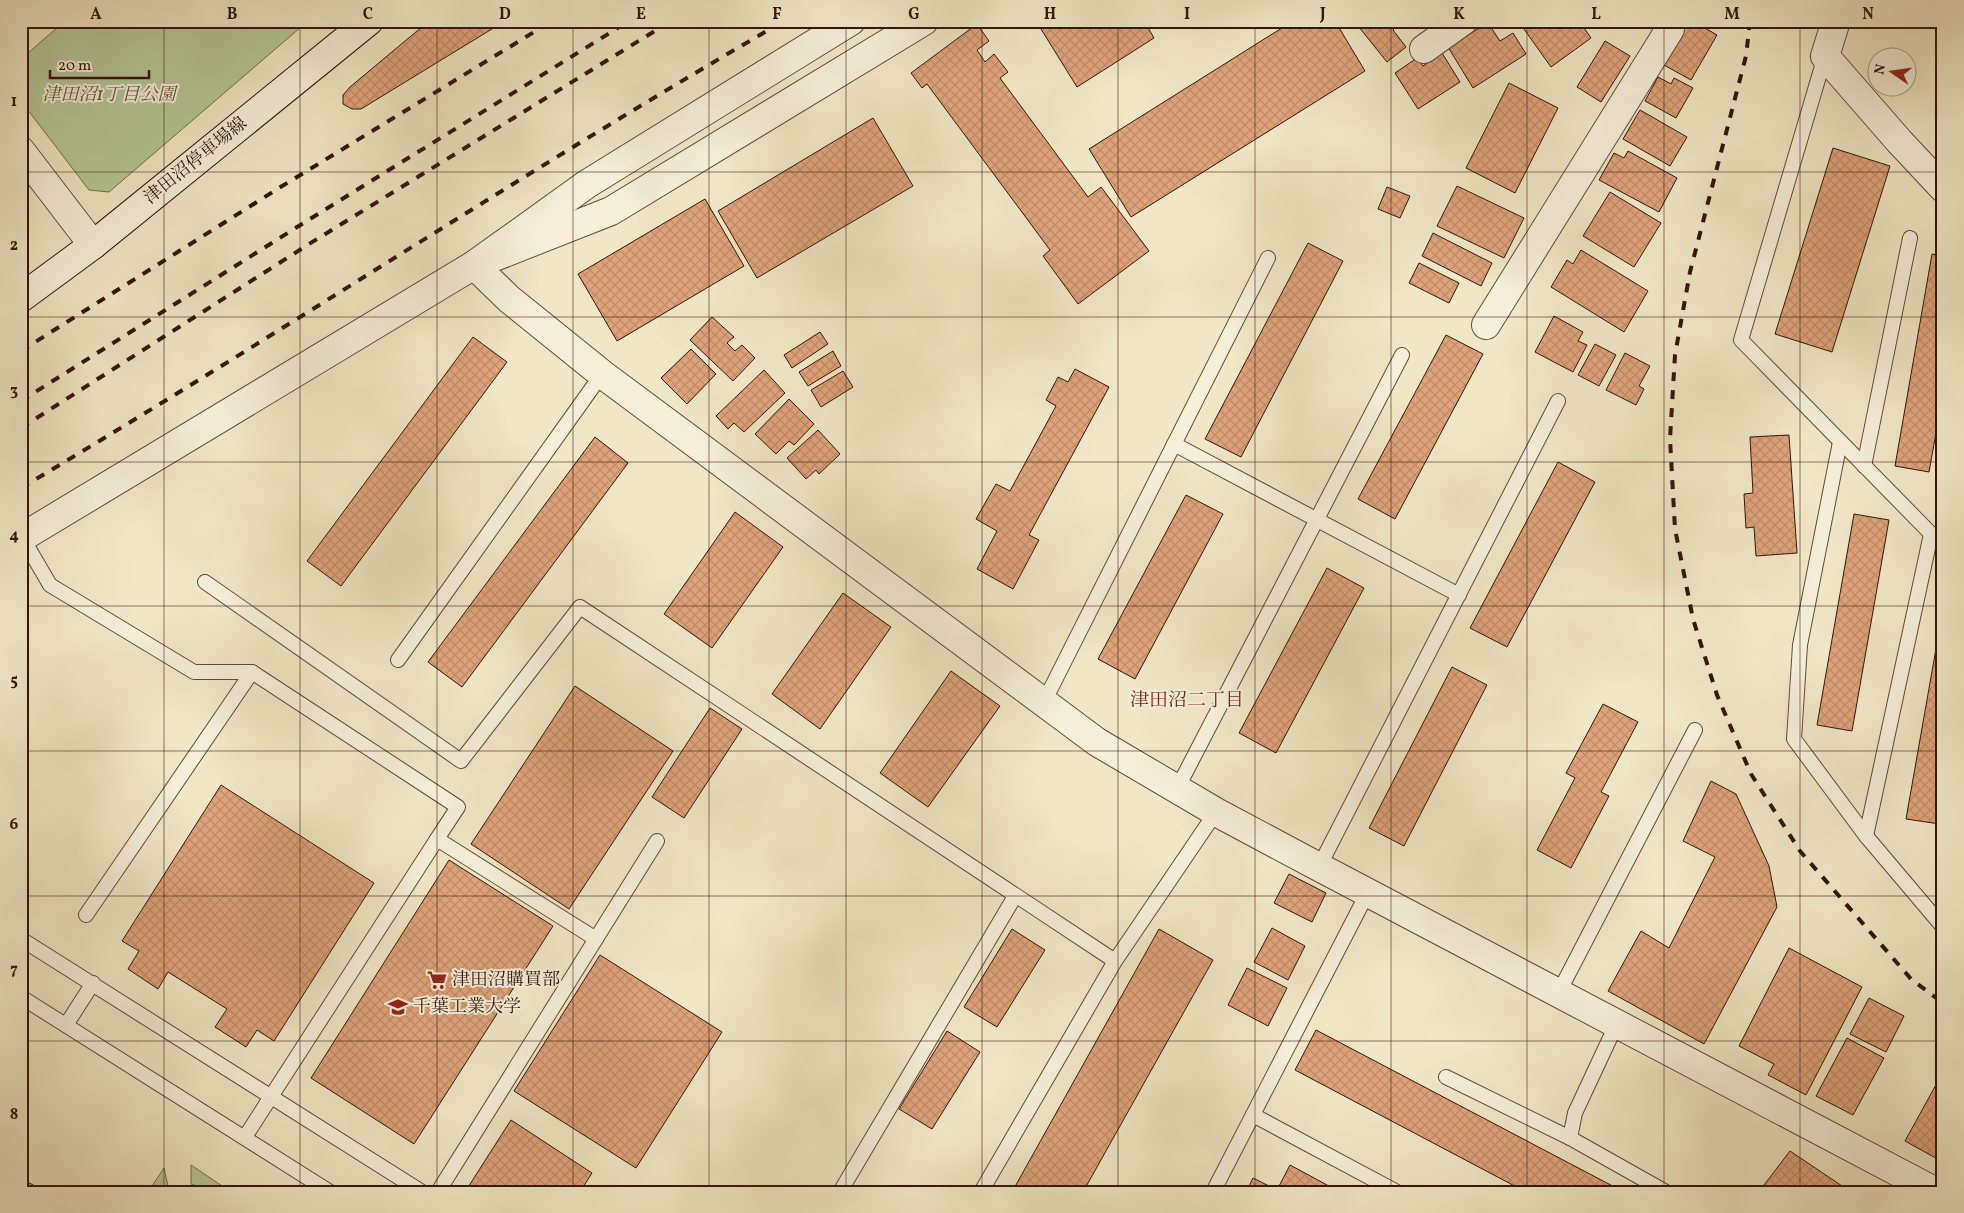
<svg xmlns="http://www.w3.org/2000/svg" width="1964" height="1213" font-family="Vollkorn,'Noto Serif JP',serif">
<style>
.green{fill:#b5c799;stroke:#746e50}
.building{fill:url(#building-cross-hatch);stroke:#331407}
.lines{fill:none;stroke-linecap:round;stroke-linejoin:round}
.service-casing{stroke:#624937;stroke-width:16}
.minor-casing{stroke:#624937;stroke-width:30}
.tertiary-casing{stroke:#624937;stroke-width:30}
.secondary-casing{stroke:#331407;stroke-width:30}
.service{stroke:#f5efda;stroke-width:14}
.minor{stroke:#f5efda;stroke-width:28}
.tertiary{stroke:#f5efda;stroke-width:28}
.secondary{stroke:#f5efda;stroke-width:28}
.rail{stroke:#331407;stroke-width:4;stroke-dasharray:9 9;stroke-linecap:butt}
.grid{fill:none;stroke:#331407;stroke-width:1;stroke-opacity:0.55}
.labels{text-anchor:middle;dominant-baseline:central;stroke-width:4;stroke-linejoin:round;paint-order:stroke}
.park-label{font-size:18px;font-style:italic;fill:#60533a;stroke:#f5efda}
.street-label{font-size:18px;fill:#331407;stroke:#f5efda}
.poi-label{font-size:18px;fill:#331407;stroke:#f5efda;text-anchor:start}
.neighbourhood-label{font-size:19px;fill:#7a1f14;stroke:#f5efda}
.neatline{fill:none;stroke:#331407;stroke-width:2}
.grid-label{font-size:16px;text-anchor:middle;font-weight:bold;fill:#331407}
</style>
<defs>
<pattern id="building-cross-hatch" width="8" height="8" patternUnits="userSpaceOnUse" patternTransform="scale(1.25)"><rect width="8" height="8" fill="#dfa37b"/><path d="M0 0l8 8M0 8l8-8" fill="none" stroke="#c08b69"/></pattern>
</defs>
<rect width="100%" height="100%" fill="#f0e7c6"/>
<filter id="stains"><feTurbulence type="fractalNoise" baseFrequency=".004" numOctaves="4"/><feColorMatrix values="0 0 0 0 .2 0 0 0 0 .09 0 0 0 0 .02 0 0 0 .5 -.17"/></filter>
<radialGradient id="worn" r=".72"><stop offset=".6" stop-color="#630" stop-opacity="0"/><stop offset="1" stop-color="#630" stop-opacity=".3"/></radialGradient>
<g class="green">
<polygon points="65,21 308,21 109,192 89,190 21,101 21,59"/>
<polygon points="191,1165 231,1192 211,1192 191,1184"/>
<polygon points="164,1168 168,1186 159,1192 148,1192"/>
</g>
<g class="building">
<polygon points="429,21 505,21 361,109 352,109 343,104 343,95 350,87"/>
<polygon points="1036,21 1144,21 1154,38 1077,87"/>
<polygon points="1192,21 1209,21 1197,29"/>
<polygon points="1293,21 1335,21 1365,71 1131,217 1089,149"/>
<polygon points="1354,21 1394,21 1397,26 1393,30 1406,47 1387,62"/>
<polygon points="1420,21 1433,21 1425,27"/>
<polygon points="1521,21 1579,21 1591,38 1551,67 1519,22"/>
<polygon points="1688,21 1693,21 1717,35 1691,80 1664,65"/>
<polygon points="1488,23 1500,41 1513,33 1526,54 1473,88 1448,47"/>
<polygon points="977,24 989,41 977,50 985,62 994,54 1008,72 1000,78 1088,197 1101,187 1149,251 1078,304 1043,256 1050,250 927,84 922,88 911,73"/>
<polygon points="1605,41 1630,56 1601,102 1577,87"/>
<polygon points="1442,53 1460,82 1418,109 1395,73 1417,58 1423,66"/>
<polygon points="1658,77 1671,84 1674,78 1693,88 1676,118 1645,101"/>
<polygon points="1509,83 1558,108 1515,193 1466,168"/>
<polygon points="1640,110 1687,137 1670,166 1623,139"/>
<polygon points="873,118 913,186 757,278 718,211"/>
<polygon points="1833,148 1890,166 1832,352 1775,334"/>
<polygon points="1628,151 1677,178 1659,212 1599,180 1614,153 1624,158"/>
<polygon points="1457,186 1524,218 1504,258 1437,226"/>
<polygon points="1387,187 1410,196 1400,218 1378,209"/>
<polygon points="1610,192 1661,223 1634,267 1583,236"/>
<polygon points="705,199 744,266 617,341 578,274"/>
<polygon points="21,230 28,242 21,246"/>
<polygon points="1433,233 1492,263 1481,286 1422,256"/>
<polygon points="1308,243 1343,261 1241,457 1205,439"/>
<polygon points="1581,250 1648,291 1624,332 1551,287 1567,260 1573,264"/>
<polygon points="1932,254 1943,256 1943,394 1929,472 1895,466"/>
<polygon points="1419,263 1459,283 1449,303 1409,283"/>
<polygon points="1554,316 1583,332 1578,341 1587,345 1573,372 1535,352"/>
<polygon points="712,317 734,337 727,343 735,351 742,345 755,358 733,381 690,340"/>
<polygon points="820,332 828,344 792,368 784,355"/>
<polygon points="1446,335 1483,354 1395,519 1358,499"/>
<polygon points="473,337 507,362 341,586 307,561"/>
<polygon points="1595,344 1616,355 1599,386 1578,375"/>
<polygon points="691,349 716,374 687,404 661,378"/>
<polygon points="833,351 841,366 808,386 799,372"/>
<polygon points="1625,353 1650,366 1639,386 1644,389 1636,405 1606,390"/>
<polygon points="1075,369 1109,387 1029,535 1039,540 1013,589 977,569 997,531 976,519 996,484 1010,491 1056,406 1046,400 1058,377 1068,382"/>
<polygon points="764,370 785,393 744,432 734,423 728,429 716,416"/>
<polygon points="843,371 853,387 821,407 811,390"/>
<polygon points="789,399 814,424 794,445 789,441 776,454 755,434"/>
<polygon points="818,430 840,454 819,474 816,470 806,479 787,458"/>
<polygon points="1789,435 1797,553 1756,556 1754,527 1746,528 1744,494 1753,493 1750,437"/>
<polygon points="595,437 628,463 462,687 428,662"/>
<polygon points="1558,462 1595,482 1507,647 1470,628"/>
<polygon points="1186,495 1223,514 1135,679 1098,659"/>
<polygon points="735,512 783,547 712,648 664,614"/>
<polygon points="1854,514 1889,520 1852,731 1817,725"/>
<polygon points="1327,568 1364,588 1276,753 1239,733"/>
<polygon points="843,593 891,627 820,729 772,694"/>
<polygon points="1943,609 1943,808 1940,824 1906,819"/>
<polygon points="1452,667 1487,685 1404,846 1369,828"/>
<polygon points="951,671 1000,706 928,807 880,773"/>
<polygon points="575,686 673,751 569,909 471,844"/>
<polygon points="1603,704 1638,722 1601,792 1609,796 1571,868 1537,850 1575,778 1566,773"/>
<polygon points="710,708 742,729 684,818 652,797"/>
<polygon points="1711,781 1736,794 1769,866 1777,907 1704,1044 1608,991 1641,931 1669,948 1715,857 1683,841"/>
<polygon points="221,785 374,883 274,1041 257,1030 246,1047 215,1027 227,1009 168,972 158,989 128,969 139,951 122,941"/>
<polygon points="449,860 553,926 414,1144 311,1078"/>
<polygon points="1289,874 1326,893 1312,922 1274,903"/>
<polygon points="1272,928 1305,946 1288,980 1254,962"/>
<polygon points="1012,929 1045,950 997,1027 964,1007"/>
<polygon points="1159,929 1213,960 1083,1192 1012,1192"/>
<polygon points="1789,948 1862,987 1806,1095 1768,1075 1774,1064 1739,1046"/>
<polygon points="600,955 722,1032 636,1168 514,1091"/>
<polygon points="1247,968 1287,988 1268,1026 1228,1005"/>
<polygon points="1869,998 1904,1016 1886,1052 1850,1034"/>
<polygon points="1316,1030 1624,1192 1526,1192 1295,1070"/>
<polygon points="947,1031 980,1052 932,1129 899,1109"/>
<polygon points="1847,1038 1884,1058 1853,1115 1816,1096"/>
<polygon points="1943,1072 1943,1162 1905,1141"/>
<polygon points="511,1120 592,1173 580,1192 465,1192"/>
<polygon points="1790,1151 1851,1192 1765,1192 1761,1189"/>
<polygon points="1290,1165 1340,1192 1246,1192 1253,1178 1277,1190"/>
<polygon points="21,1178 45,1192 21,1192"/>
</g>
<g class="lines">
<defs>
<g id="service">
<polyline points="1825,56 1741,340 1943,546"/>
<polyline points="1840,442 1800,645 1794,739 1866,836 1943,927"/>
<polyline points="1174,444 1459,595"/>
<polyline points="1864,466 1910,238"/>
<polyline points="22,537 50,585 194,672 252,672 86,915"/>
<polyline points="205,582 461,761 580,607 1115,961"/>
<polyline points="398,660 602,374"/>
<polyline points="252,672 458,807 437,839"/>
<polyline points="1044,702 1268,258"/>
<polyline points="1177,789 1402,355"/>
<polyline points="1866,836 1931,534"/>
<polyline points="1319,867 1558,401"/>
<polyline points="21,939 422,1192"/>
<polyline points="1559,992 1695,730"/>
<polyline points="21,997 330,1192"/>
<polyline points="1617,1023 1575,1113 1570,1138 1666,1192"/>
<polyline points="66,1025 93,983"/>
<polyline points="1446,1077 1570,1138"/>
<polyline points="1253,1115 1397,1192"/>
<polyline points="245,1137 437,839 596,939"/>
<polyline points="438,1192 657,841"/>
<polyline points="840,1192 1015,896"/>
<polyline points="981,1192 1115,961 1216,812"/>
<polyline points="1213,1192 1368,892"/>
</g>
<g id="minor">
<polyline points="1836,21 1825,56 1899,141 1943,188"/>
<polyline points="1424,49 1463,21"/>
<polyline points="1486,325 1670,29 1664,21"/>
</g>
<g id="tertiary">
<polyline points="924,21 611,211 474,265 509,299 602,374 1097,742 1216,812 1319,867 1936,1192"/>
<polyline points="21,151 93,245"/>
<polyline points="21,538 474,265 587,184 851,21"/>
</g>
<polyline id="secondary" points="21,298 93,245 369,21"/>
</defs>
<use href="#service" class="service-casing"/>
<use href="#minor" class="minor-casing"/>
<use href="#tertiary" class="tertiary-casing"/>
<use href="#secondary" class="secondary-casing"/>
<use href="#service" class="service"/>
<use href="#minor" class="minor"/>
<use href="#tertiary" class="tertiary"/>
<use href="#secondary" class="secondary"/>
<g class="rail">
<polyline points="1750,21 1746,56 1690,272 1675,355 1670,439 1675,529 1693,619 1717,695 1751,774 1800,851 1911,979 1943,1003"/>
<polyline points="21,351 279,188 552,21"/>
<polyline points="21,401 302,224 629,21"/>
<polyline points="21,428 309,244 671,21"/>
<path d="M21 488C277 336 526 170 784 21"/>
</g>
</g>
<path class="grid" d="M164 21V1192M300 21V1192M437 21V1192M573 21V1192M709 21V1192M846 21V1192M982 21V1192M1118 21V1192M1255 21V1192M1391 21V1192M1527 21V1192M1664 21V1192M1800 21V1192M21 172H1943M21 317H1943M21 462H1943M21 606H1943M21 751H1943M21 896H1943M21 1041H1943"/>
<defs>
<symbol id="supermarket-bare" viewBox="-9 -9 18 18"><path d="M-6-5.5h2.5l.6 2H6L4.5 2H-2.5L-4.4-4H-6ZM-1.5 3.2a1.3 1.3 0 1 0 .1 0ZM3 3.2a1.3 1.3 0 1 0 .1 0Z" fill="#8f2418" stroke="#f5efda" stroke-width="2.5" paint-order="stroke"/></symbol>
<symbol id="university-bare" viewBox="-9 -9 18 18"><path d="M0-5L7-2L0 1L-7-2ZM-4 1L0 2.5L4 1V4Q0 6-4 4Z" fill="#8f2418" stroke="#f5efda" stroke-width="2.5" paint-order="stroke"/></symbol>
</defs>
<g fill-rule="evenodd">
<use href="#supermarket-bare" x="423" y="966" width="28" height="28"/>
<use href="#university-bare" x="384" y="993" width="28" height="28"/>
</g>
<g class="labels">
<g class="park-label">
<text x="109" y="95">津田沼1丁目公園</text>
</g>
<g class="street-label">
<text transform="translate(196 161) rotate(-39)">津田沼停車場線</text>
</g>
<g class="poi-label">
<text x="452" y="980">津田沼購買部</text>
<text x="413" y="1007">千葉工業大学</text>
</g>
<g class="neighbourhood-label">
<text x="1187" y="701">津田沼二丁目</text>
</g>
</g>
<rect width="1964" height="1213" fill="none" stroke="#f0e7c6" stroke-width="55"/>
<g transform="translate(1892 72) rotate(283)"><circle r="24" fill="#f5efda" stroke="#a79786"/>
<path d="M0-4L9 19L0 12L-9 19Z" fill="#8f2418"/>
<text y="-8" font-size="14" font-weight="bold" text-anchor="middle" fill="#331407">N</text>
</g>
<path d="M50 70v8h99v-8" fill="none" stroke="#331407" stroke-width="2.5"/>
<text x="58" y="70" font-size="15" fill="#331407" stroke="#f5efda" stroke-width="4" paint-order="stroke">20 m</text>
<rect x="28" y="28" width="1908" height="1158" class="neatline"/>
<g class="grid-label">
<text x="96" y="19">A</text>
<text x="232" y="19">B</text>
<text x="368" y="19">C</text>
<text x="505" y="19">D</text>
<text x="641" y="19">E</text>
<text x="777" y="19">F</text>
<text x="914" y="19">G</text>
<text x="1050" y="19">H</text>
<text x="1187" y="19">I</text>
<text x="1323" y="19">J</text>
<text x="1459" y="19">K</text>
<text x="1596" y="19">L</text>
<text x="1732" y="19">M</text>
<text x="1868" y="19">N</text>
<text x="14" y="106">1</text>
<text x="14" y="250">2</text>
<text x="14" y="395">3</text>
<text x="14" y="540">4</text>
<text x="14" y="685">5</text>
<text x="14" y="829">6</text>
<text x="14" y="974">7</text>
<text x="14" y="1119">8</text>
</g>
<rect width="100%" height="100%" filter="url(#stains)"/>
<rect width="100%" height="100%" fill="url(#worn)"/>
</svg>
